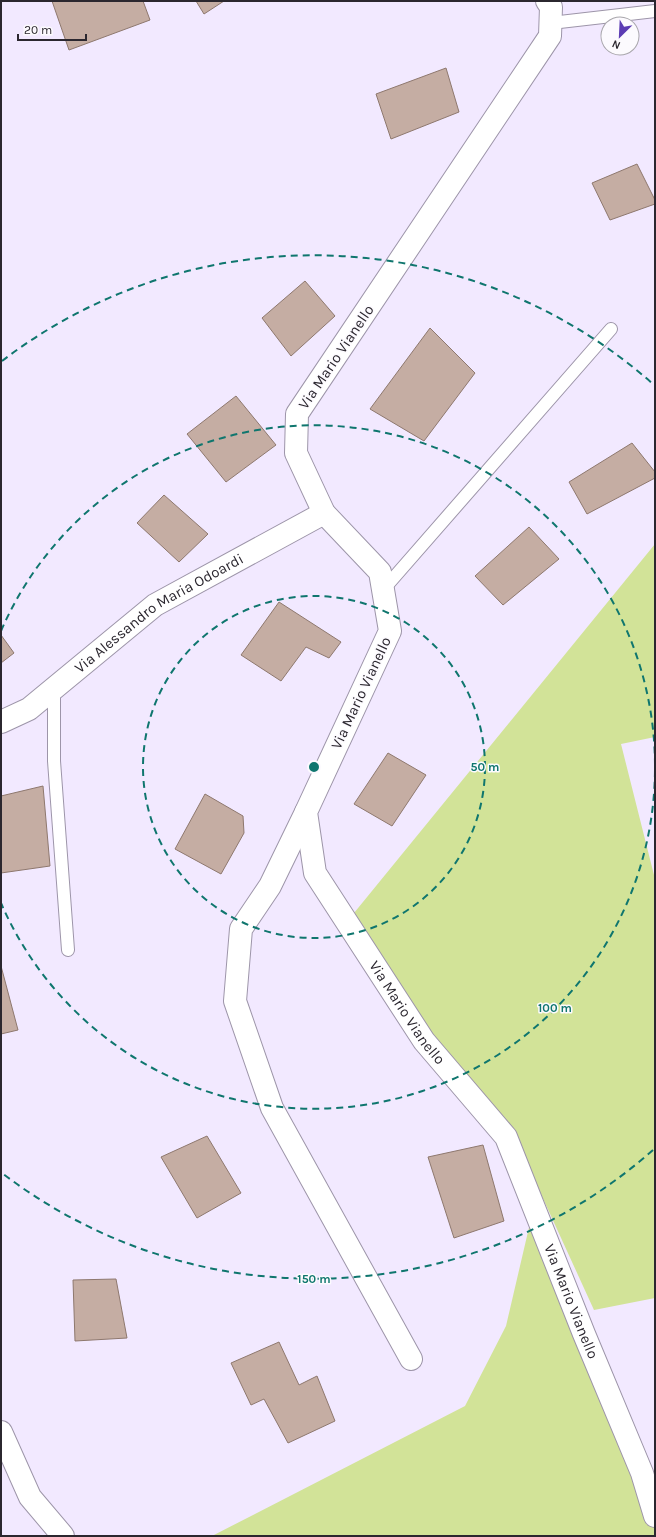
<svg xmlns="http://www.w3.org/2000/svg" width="656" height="1537" font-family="Karla,sans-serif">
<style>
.green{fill:#d2e398}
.building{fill:#c5ada3;stroke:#8e786e}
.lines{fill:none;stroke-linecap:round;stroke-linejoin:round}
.lane-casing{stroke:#9d95a9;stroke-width:14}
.street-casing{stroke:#9d95a9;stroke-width:24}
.lane{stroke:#fff;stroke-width:12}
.street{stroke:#fff;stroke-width:22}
.ring{fill:none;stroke:#0f766e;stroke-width:2;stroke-dasharray:7 5}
.labels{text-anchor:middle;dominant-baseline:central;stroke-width:3;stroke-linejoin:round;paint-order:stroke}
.street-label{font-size:15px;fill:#2b272f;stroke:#fcfafe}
.centre{fill:#0f766e;stroke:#fcfafe;stroke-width:2}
.ring-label{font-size:12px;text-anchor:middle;font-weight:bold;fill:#0f766e;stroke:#fcfafe;stroke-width:3;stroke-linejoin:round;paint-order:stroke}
</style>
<rect width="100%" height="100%" fill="#f2e9ff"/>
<g class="green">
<polygon points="655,544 655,737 621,744 655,879 655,1298 594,1310 513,1133 431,1036 354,913"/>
<polygon points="534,1206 655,1516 655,1536 212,1536 465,1406 506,1326"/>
</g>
<g class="building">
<polygon points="52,1 143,1 150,20 69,50"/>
<polygon points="196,1 224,1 204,14"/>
<polygon points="446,68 459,112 391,139 376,94"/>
<polygon points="637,164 655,200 655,204 610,220 592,183"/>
<polygon points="305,281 335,316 291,356 262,318"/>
<polygon points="430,328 475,373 424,441 370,409"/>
<polygon points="236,396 276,445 226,482 187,434"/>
<polygon points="632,443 655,472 655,478 587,514 569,482"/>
<polygon points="164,495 208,534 179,562 137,523"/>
<polygon points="529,527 559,559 503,605 475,576"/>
<polygon points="279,602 341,642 329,658 306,647 281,681 241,655"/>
<polygon points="1,635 14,653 1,663"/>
<polygon points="388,753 426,775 392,826 354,804"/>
<polygon points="43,786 50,866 1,873 1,796"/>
<polygon points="205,794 243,816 244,833 221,874 175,849"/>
<polygon points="1,966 18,1030 1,1034"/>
<polygon points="207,1136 241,1193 197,1218 161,1157"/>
<polygon points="483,1145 504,1221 454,1238 428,1157"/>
<polygon points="116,1279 127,1338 75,1341 73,1280"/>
<polygon points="279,1342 299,1385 317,1376 335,1421 288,1443 264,1399 251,1405 231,1363"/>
</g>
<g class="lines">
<defs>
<g id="lane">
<polyline points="551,23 655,11"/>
<polyline points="383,590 611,329"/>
<polyline points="54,688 54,761 68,950"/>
</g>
<g id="street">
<path id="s1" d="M547 1 551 7 550 36 297 414 296 453 324 513 380 572 390 631 306 812 315 873 424 1041 506 1137 584 1334 642 1473 655 1516"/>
<path id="s2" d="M1 722 29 709 155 605 324 513"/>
<polyline points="306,812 270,886 241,929 235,1001 272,1108 411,1359"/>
<polyline points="1,1432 30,1497 63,1536"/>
</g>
</defs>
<use href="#lane" class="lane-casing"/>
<use href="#street" class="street-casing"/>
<use href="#lane" class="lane"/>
<use href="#street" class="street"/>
</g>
<g class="ring">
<circle cx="314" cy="767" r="171"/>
<path d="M655 770A341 341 0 0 1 1 903M1 631A341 341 0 0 1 655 764"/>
<path d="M653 1150A512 512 0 0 1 2 1173M2 361A512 512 0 0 1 653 384"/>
</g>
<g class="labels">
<g class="street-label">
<text transform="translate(336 357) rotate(-56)">Via Mario Vianello</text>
<text stroke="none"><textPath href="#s2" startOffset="193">Via Alessandro Maria Odoardi</textPath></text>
<text transform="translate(361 693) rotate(-65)">Via Mario Vianello</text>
<text stroke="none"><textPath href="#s1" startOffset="1166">Via Mario Vianello</textPath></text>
<text stroke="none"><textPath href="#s1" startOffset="1502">Via Mario Vianello</textPath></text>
</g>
</g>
<circle cx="314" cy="767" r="6" class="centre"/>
<g class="ring-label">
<text x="485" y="771">50 m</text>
<text x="555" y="1012">100 m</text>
<text x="314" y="1283">150 m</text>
</g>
<rect width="656" height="1537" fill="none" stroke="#2b272f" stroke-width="4"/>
<g transform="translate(620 36) rotate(204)"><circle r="19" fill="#fcfafe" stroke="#a8a6ab"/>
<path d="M0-3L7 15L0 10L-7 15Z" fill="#5c3cb4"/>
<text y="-6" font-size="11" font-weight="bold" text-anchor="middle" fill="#2b272f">N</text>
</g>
<path d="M18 34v6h68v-6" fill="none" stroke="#2b272f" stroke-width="2"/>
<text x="24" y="34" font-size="12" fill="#2b272f" stroke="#fcfafe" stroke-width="3" paint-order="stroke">20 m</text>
</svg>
